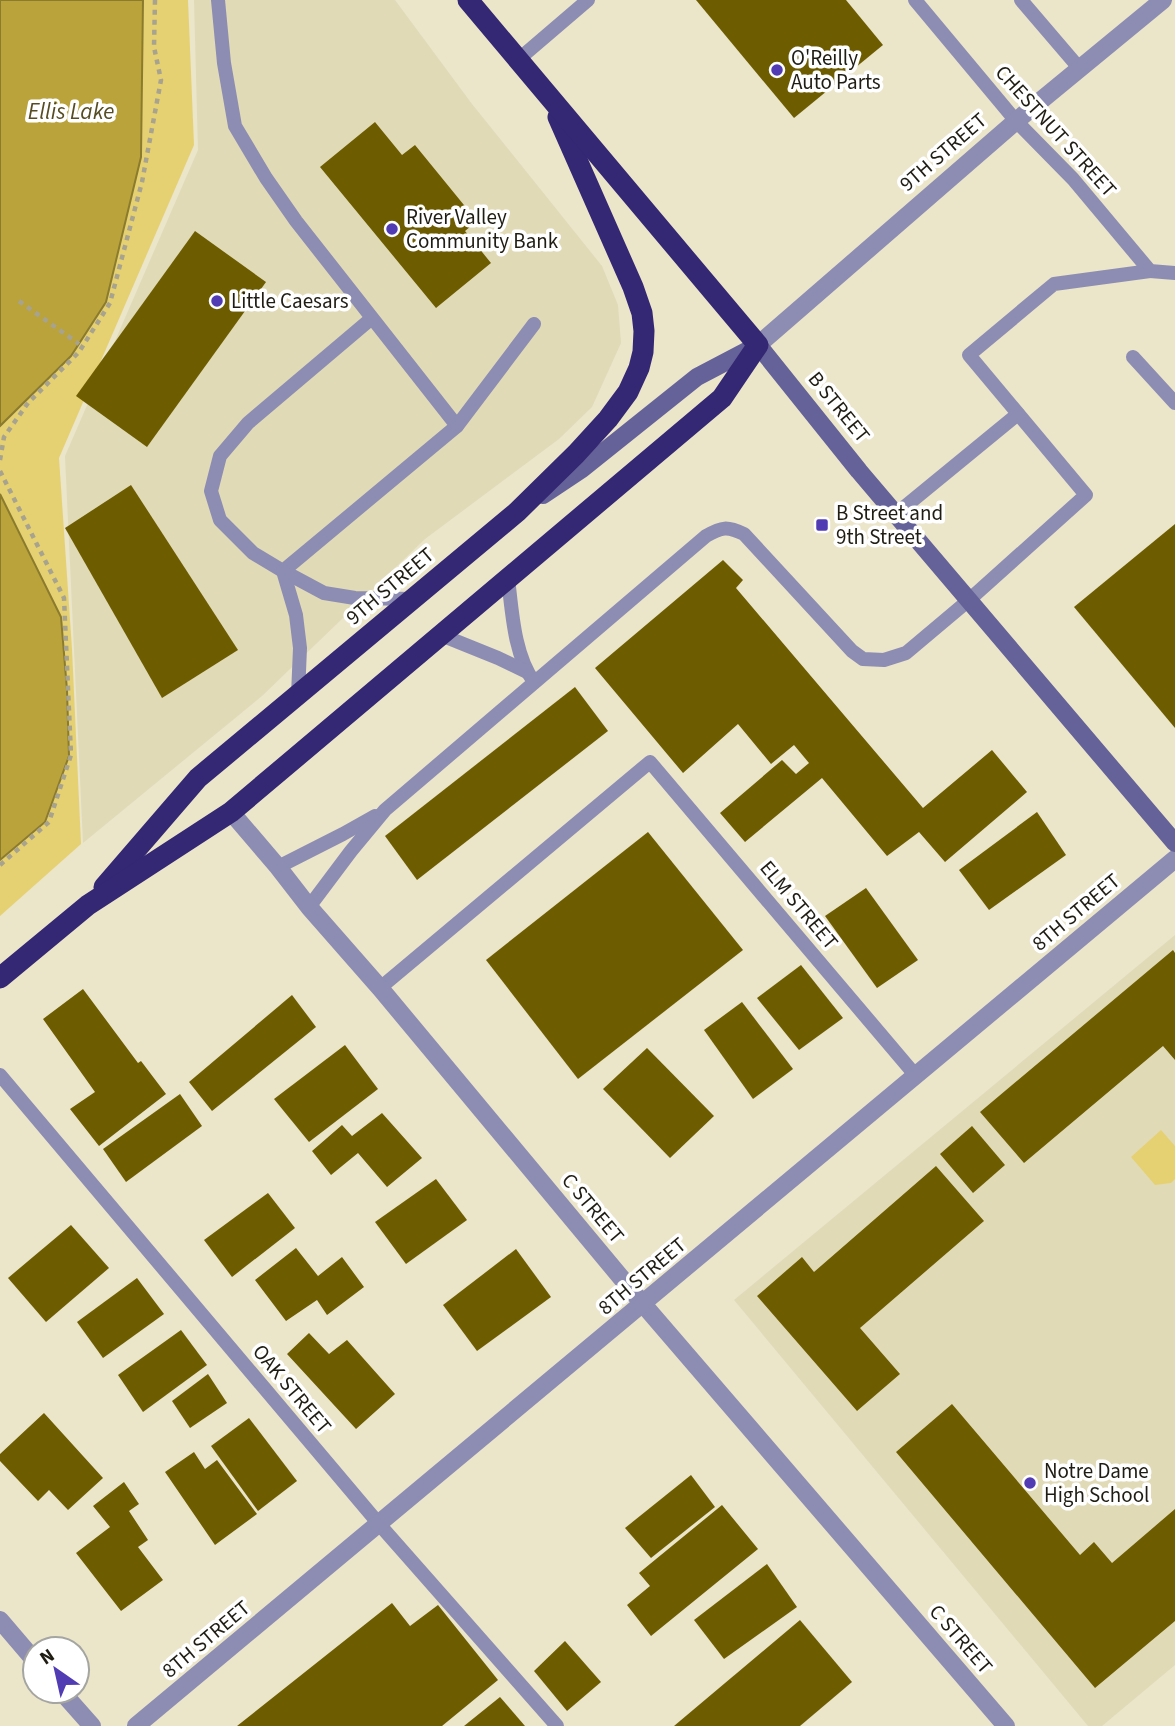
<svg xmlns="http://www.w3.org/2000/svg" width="1175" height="1726" font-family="'Source Sans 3',sans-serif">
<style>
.built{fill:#e1dab7}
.green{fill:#e6d172}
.water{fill:#b9a33a;stroke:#8b7b2e;stroke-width:2}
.building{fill:#6e5d00}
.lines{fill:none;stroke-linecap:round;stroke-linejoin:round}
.path{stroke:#a8a38e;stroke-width:4.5;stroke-dasharray:5 5;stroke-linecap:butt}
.lane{stroke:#8d8db3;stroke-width:14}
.street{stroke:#8d8db3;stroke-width:18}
.secondary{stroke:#656299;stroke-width:18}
.highway{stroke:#342773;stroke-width:21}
.poi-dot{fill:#523cb4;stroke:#fff;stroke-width:2.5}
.labels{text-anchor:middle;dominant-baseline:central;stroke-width:7;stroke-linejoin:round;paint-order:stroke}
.poi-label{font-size:21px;fill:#1f1d13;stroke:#fff;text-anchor:start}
.street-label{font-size:21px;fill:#1f1d13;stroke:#fff}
.water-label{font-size:23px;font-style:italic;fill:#574d23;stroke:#fff}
</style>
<rect width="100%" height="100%" fill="#ebe5ca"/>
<g class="built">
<polygon points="194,0 395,0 472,104 602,266 618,305 621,343 592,407 559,439 425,539 262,696 83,843 65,456 198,150"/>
<polygon points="1175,935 1175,1665 1102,1726 1088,1726 734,1300"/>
</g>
<g class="green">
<polygon points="0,0 188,0 194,145 59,458 72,649 81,844 0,916"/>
<polygon points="1161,1130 1175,1146 1175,1179 1171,1183 1155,1185 1131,1157"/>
</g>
<g class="water">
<polygon points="0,0 143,0 141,157 106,302 71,356 0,426"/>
<polygon points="0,494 61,617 67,690 69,756 45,822 0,860"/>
</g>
<g class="building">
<polygon points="696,0 846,0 883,45 794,118"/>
<polygon points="375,122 402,155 415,145 477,221 465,231 491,263 436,308 320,167"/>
<polygon points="195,231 266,282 147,447 76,396"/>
<polygon points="131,485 238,650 162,698 65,528"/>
<polygon points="1175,524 1175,728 1074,607"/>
<polygon points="723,560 743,580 736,588 923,808 992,750 1027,792 945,862 919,832 887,856 822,778 745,842 720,813 782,760 796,774 809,763 794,745 771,764 738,724 683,773 595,668"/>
<polygon points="575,687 608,731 417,880 385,836"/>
<polygon points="1037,812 1066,855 989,910 959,870"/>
<polygon points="648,832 743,950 578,1079 486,960"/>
<polygon points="866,888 918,960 877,988 825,916"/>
<polygon points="1173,950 1175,953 1175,1060 1163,1046 1024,1163 980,1112"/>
<polygon points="801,965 843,1018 799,1050 757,998"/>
<polygon points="83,989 138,1063 141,1061 166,1094 99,1146 70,1109 95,1092 43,1019"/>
<polygon points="292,995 316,1027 212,1111 189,1082"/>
<polygon points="742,1002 793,1069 753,1099 704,1030"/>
<polygon points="345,1045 378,1089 309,1142 274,1099"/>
<polygon points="647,1048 714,1116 670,1158 603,1089"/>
<polygon points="180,1094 202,1126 126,1182 103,1149"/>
<polygon points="382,1113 422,1158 387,1187 358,1153 331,1175 312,1151 342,1125 352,1136"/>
<polygon points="972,1126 1005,1165 973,1193 940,1154"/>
<polygon points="936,1166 984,1221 860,1328 900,1374 857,1411 757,1296 802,1257 814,1272"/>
<polygon points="436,1179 467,1220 406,1264 375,1222"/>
<polygon points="268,1193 295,1228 232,1277 204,1240"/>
<polygon points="71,1225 109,1268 46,1322 8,1278"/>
<polygon points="296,1248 318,1276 342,1257 364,1287 327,1315 317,1300 286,1321 255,1280"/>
<polygon points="516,1249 551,1297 477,1351 443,1305"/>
<polygon points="137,1278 164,1314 103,1358 77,1322"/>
<polygon points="181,1330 207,1365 143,1412 118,1375"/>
<polygon points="309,1333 329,1354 347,1340 395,1394 356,1429 287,1354"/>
<polygon points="208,1374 227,1403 190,1428 172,1401"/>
<polygon points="952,1404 1080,1555 1094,1542 1112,1563 1175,1509 1175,1621 1095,1688 896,1452"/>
<polygon points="44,1413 103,1478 68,1510 49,1490 38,1501 0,1461 0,1454"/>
<polygon points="249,1418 297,1481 258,1511 211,1446"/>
<polygon points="194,1452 205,1469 217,1460 257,1514 215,1545 165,1472"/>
<polygon points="691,1475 715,1507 651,1558 625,1528"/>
<polygon points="124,1482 139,1504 129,1511 148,1540 138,1547 163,1580 121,1611 76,1553 110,1527 93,1506"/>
<polygon points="722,1505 758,1549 651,1636 627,1605 650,1586 639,1573"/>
<polygon points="767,1564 797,1607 724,1659 694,1620"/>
<polygon points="392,1603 410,1626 438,1605 498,1680 442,1726 237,1726"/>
<polygon points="800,1620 852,1682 800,1726 674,1726"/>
<polygon points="565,1641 601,1682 567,1711 534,1671"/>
<polygon points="500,1697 525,1726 464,1726"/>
</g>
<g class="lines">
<g class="path">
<polyline points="19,301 79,344"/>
<polyline points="0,460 4,437 28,403 79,352 110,303 142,182 161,80 154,47 155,0"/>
<polyline points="0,471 64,598 71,755 49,822 0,865"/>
</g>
<g class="lane">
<polyline points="218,0 224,63 235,126 266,178 296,221 457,426 283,571 253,553 220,520 211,491 220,456 248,423 372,318"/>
<polyline points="915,0 1016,121 1073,179 1150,271 1175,273"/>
<polyline points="1021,0 1080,69"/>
<polyline points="519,59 588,0"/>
<polyline points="1133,357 1175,403"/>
<polyline points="457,426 534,324"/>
<polyline points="896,514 1018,414"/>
<polyline points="283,571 324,593 355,598 413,599"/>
<polyline points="283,571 296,615 300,648 298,695"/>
<path d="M508 578C512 611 514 655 534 682"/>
<polyline points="441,635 498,658 527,672"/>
<polyline points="278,867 343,834 375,816"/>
<path d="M309 907 351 851 385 810 706 536C722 527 727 526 744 534L852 651 863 659 884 660 906 653 969 600 1086 495 969 355 1054 284 1150 271"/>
<polyline points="380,988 650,762 916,1076"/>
<polyline points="0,1075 379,1524 557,1726"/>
</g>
<g class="street">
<polyline points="758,345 1016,121 1163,0"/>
<polyline points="231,812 278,867 309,907 380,988 643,1304 1006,1726"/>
<polyline points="0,1620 35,1661"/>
<polyline points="61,1691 92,1726"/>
<polyline points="136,1726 1175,859"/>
</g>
<polyline class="secondary" points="543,495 582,469 697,377 758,345 859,471 1175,843"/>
<g class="highway">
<polyline points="104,887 198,778 517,512 576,454 608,419 628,392 639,368 643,352 644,331 642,313 633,287 558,117"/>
<polyline points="0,978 88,905 231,812 722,398 758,345 468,0"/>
</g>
</g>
<g class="poi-dot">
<circle cx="777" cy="70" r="7"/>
<circle cx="392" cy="229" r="7"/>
<circle cx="217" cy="301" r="7"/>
<rect x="815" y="518" width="14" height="14" rx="3.5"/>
<circle cx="1030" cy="1483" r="7"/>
</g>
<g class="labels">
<g class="poi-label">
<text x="791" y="58">O'Reilly<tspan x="791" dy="24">Auto Parts</tspan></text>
<text x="406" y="217">River Valley<tspan x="406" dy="24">Community Bank</tspan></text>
<text x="231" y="301">Little Caesars</text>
<text x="836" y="513">B Street and<tspan x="836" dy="24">9th Street</tspan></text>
<text x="1044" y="1471">Notre Dame<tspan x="1044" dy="24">High School</tspan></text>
</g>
<g class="street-label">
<text transform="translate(1056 131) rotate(48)">CHESTNUT STREET</text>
<text transform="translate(943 152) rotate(-41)">9TH STREET</text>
<text transform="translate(839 407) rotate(51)">B STREET</text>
<text transform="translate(390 586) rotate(-40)">9TH STREET</text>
<text transform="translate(799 905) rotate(50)">ELM STREET</text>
<text transform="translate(1076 912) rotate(-40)">8TH STREET</text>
<text transform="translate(593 1208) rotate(50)">C STREET</text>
<text transform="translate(642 1276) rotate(-40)">8TH STREET</text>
<text transform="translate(292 1389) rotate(50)">OAK STREET</text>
<text transform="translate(206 1639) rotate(-40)">8TH STREET</text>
<text transform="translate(961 1639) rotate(49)">C STREET</text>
</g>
<g class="water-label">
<text x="71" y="111">Ellis Lake</text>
</g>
</g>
<g transform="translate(56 1670) rotate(326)"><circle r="33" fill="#ffffff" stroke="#a5a5a1" stroke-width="2"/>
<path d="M0-5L12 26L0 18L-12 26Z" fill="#523cb4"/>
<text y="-10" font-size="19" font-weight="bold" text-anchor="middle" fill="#1f1d13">N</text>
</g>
</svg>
